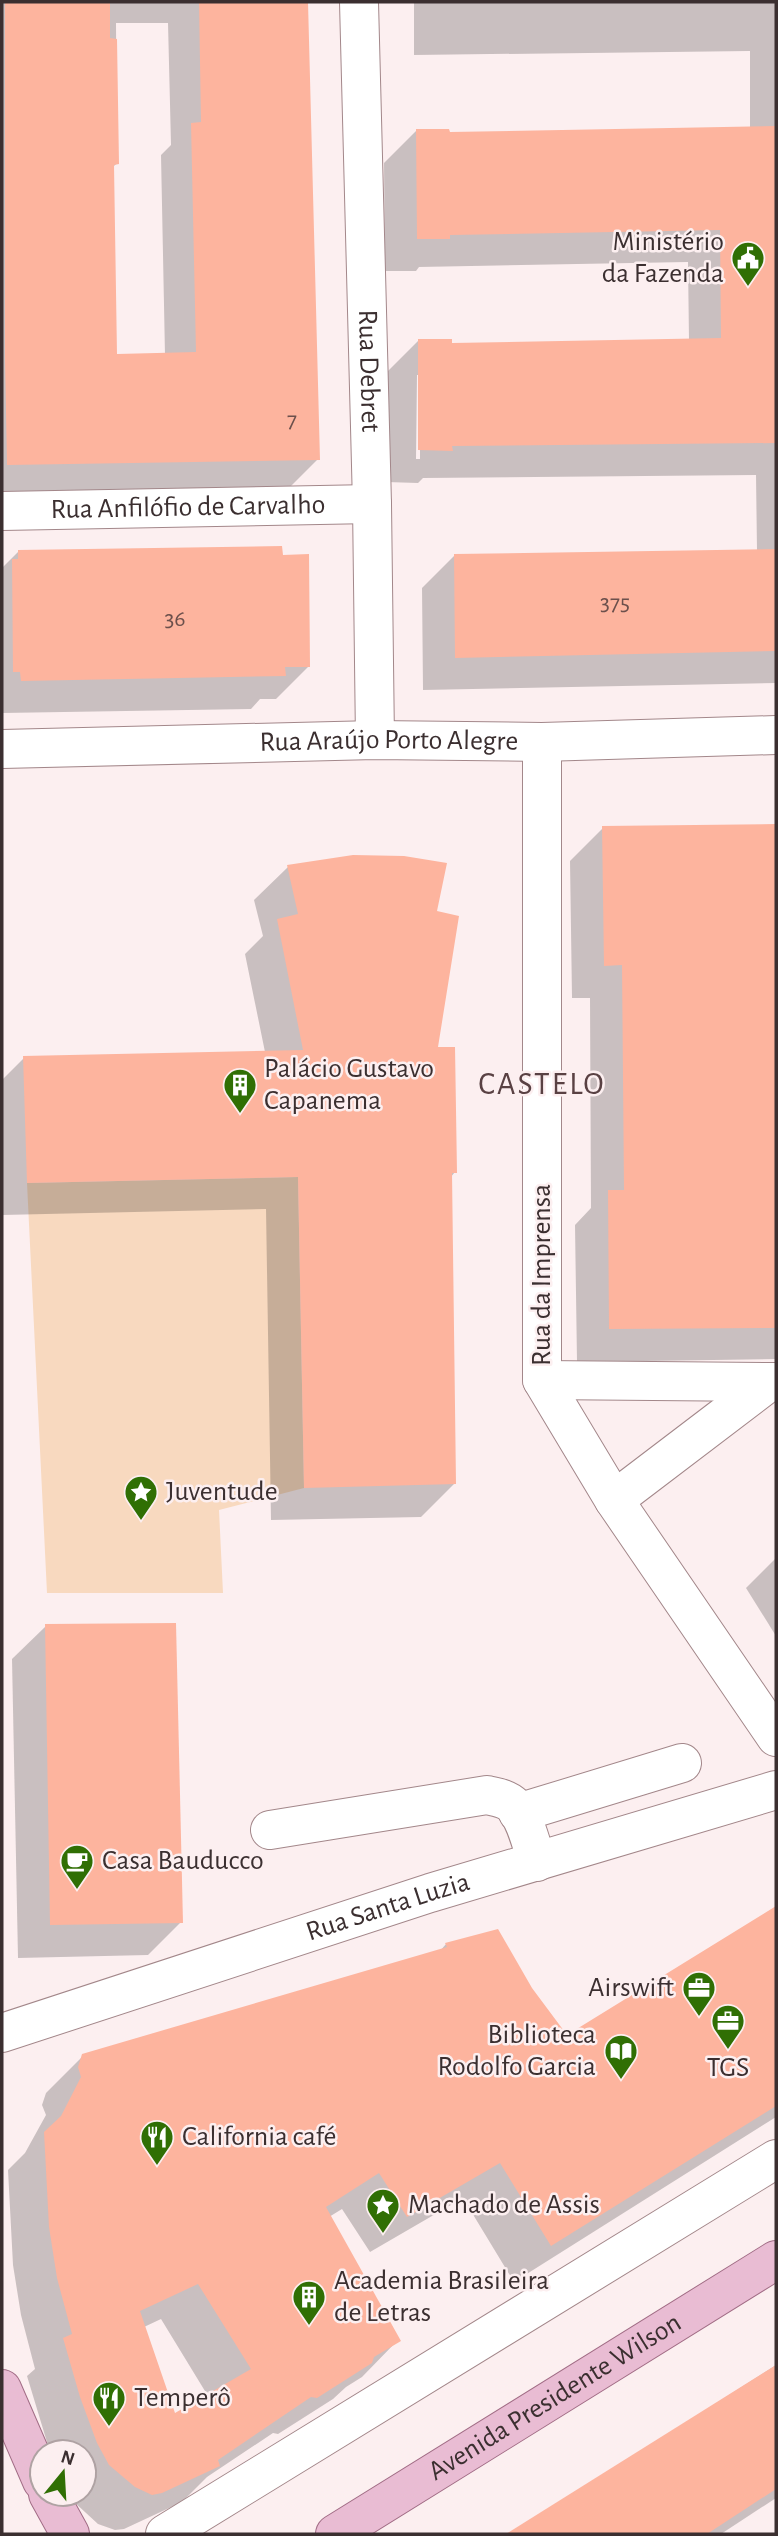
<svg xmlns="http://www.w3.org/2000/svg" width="778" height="2536" font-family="'Alegreya Sans',sans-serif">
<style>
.green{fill:#f8d9bf}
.shadow{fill:#0003;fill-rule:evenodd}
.building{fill:#fdb49e;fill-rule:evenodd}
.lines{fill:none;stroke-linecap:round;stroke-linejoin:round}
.minor-casing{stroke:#a3878a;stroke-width:40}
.major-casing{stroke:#a26d86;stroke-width:40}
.minor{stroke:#fff;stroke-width:38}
.major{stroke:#e9bcd3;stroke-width:38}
.labels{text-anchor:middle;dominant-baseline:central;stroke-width:5;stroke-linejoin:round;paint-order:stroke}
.number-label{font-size:24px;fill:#6c504c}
.poi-label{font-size:28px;fill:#3b2f30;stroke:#fceff0;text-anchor:start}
.street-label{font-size:28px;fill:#3b2f30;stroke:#fceff0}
.quarter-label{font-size:32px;letter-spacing:2px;fill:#594143;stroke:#fceff0}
</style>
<rect width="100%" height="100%" fill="#fceff0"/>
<polygon class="green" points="298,1177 304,1488 219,1510 223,1593 47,1593 27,1183"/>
<g class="shadow">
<path d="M2 2H306L318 459 287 490 2 495ZM116 23H168L171 145 161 155 165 355 115 356 112 168 117 163Z"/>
<path d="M414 2H776V683L423 690 422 588 455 555 757 551 756 475 423 478 418 483 386 482V373L419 340 450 345 689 341 688 262 419 267 416 271H385L384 163 416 131 448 133 750 128V51L414 55ZM417 375H420V459H416Z"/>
<polygon points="19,551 309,666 276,699 260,699 251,709 2,713 2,568"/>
<polygon points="776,826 776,1359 577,1362 575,1225 591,1208 590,998 572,998 570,861 603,828"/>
<polygon points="288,867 435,912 436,1049 455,1172 450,1178 454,1484 421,1517 271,1520 266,1209 2,1215 2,1080 24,1058 265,1052 245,954 263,936 254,900"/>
<polygon points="776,1558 776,1636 746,1588"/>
<polygon points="46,1626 181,1922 148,1955 18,1958 12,1659"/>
<path d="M776 1908V2117L514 2282 463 2198 370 2252 342 2209 329 2217 398 2340 362 2377 346 2387 333 2399 278 2434 273 2433 207 2477 182 2502 124 2529 115 2530 98 2524 73 2501 69 2494H84V2452H50L27 2376 35 2369 21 2315 13 2265 8 2170 25 2153 46 2115 42 2105 46 2093 83 2056 440 1951 446 1944 531 1989 566 2037ZM161 2319 208 2396 174 2416 144 2327Z"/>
<polygon points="776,2365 776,2498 721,2534 511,2534"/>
</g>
<g class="building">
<polygon points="5,2 110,2 110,38 117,39 119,164 114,165 117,354 196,352 191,123 201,122 199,2 308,2 320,460 7,465 5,357"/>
<polygon points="776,126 776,443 452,446 453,451 418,450 418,339 452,339 452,343 721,338 720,230 450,235 450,239 417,239 416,129 449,129 450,132"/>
<polygon points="282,546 283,555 309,554 310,667 285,667 286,676 21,681 20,672 13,672 12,559 18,559 18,550"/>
<polygon points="776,549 776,651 455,658 454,554"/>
<polygon points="776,824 776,1328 609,1329 608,1190 624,1190 622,965 604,966 602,826"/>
<polygon points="353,855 404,856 447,863 437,911 459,916 438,1047 455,1047 457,1173 452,1173 456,1484 304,1488 298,1177 27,1183 23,1056 303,1050 277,919 298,914 287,865"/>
<polygon points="176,1623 183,1923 50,1925 45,1624"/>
<path d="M776 1906V2106L551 2246 500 2163 407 2217 379 2173 326 2207 401 2341 374 2357 372 2363 317 2398 311 2397 218 2460 220 2466 162 2493 152 2495 135 2487 109 2465 97 2443 80 2397 63 2338 72 2334 57 2278 49 2227 44 2132 61 2116 81 2077 78 2067 82 2054 447 1947 445 1943 498 1929 532 1988 567 2035ZM198 2284 251 2369 175 2413 140 2311Z"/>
<polygon points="776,2365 776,2489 707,2534 506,2534"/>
</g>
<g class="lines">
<defs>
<g id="minor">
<path id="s1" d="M359 2 372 504 375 740"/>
<path id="s2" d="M2 511 372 504"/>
<polyline points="542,742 542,1380 614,1500 776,1737"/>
<path id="s3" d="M2 749 375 740 542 742 776 735"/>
<polyline points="542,1380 776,1382"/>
<polyline points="614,1500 769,1382"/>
<polyline points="518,1813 682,1763"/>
<path d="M270 1830 487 1795C495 1797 506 1798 513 1805 526 1819 531 1844 537 1862"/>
<path id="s4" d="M2 2033 430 1893 776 1790"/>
<polyline points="165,2534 776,2159"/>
</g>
<g id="major">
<polyline points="2,2389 42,2481"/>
<polyline points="48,2494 70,2534"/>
<path id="s5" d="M335 2534 776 2260"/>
</g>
</defs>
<use href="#minor" class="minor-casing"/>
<use href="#major" class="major-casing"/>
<use href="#minor" class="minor"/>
<use href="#major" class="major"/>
</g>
<defs>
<symbol id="civic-pin" viewBox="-11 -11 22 30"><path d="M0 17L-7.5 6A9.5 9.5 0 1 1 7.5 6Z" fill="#306f04" stroke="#fceff0"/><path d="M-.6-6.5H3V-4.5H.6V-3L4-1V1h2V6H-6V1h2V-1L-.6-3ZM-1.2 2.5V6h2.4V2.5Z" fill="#fff"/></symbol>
<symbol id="building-pin" viewBox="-11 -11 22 30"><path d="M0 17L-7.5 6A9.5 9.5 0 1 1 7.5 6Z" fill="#306f04" stroke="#fceff0"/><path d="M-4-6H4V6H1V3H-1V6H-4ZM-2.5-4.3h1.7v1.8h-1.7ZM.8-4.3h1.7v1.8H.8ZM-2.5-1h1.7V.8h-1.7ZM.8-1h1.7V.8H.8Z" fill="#fff"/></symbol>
<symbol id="sight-pin" viewBox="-11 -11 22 30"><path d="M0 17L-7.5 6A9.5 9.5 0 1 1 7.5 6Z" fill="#306f04" stroke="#fceff0"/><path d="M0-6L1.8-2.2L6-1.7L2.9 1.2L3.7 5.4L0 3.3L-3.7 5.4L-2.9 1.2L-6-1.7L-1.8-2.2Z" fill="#fff"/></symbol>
<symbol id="cafe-pin" viewBox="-11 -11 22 30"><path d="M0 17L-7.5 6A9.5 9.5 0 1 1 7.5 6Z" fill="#306f04" stroke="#fceff0"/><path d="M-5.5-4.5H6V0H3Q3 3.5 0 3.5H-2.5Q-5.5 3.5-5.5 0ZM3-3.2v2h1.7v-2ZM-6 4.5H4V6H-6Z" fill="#fff"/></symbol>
<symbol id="office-pin" viewBox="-11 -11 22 30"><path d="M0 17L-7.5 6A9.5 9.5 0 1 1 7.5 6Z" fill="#306f04" stroke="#fceff0"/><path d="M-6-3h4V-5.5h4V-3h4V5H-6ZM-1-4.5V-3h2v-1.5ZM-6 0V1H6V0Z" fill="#fff"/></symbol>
<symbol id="library-pin" viewBox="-11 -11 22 30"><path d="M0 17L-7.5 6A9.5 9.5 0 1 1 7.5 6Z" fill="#306f04" stroke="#fceff0"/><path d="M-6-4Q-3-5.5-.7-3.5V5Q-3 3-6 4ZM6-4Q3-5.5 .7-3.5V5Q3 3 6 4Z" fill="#fff"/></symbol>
<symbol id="restaurant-pin" viewBox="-11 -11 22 30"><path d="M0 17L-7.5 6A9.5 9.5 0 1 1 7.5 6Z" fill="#306f04" stroke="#fceff0"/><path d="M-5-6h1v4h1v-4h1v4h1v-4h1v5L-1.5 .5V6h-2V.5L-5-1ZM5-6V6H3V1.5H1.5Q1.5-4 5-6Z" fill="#fff"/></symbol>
</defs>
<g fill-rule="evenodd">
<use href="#civic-pin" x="729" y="239" width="38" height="52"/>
<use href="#building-pin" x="221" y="1066" width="38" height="52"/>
<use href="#sight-pin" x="122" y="1473" width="38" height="52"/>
<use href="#cafe-pin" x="58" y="1842" width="38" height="52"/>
<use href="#office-pin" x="680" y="1969" width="38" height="52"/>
<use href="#office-pin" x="709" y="2002" width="38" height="52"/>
<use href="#library-pin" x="602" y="2032" width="38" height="52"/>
<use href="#restaurant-pin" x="138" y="2118" width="38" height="52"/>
<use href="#sight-pin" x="364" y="2186" width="38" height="52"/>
<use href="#building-pin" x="290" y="2278" width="38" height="52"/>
<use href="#restaurant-pin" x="90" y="2379" width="38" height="52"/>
</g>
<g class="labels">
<g class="number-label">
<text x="292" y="420">7</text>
<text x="615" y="603">375</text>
<text x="175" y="619">36</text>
</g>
<g class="poi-label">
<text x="724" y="242" text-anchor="end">Ministério<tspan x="724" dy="32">da Fazenda</tspan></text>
<text x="264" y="1069">Palácio Gustavo<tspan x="264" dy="32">Capanema</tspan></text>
<text x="166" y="1492">Juventude</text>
<text x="102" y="1861">Casa Bauducco</text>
<text x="674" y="1988" text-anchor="end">Airswift</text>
<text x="596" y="2035" text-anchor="end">Biblioteca<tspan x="596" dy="32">Rodolfo Garcia</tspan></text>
<text x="728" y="2068" text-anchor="middle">TGS</text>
<text x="182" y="2137">California café</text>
<text x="408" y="2205">Machado de Assis</text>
<text x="334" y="2281">Academia Brasileira<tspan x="334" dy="32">de Letras</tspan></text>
<text x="134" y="2398">Temperô</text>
</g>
<g class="street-label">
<text stroke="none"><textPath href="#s1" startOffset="369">Rua Debret</textPath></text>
<text stroke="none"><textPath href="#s2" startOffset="186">Rua Anfilófio de Carvalho</textPath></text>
<text stroke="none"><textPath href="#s3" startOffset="387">Rua Araújo Porto Alegre</textPath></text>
<text transform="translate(542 1275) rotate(-90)">Rua da Imprensa</text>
<text stroke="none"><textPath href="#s4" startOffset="406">Rua Santa Luzia</textPath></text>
<text stroke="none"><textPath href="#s5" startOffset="259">Avenida Presidente Wilson</textPath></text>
</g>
<g class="quarter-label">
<text x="542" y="1084">CASTELO</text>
</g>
</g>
<rect width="778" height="2536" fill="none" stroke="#3b2f30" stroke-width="7"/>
<g transform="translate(63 2473) rotate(18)"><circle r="33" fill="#fceff0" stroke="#afa2a3" stroke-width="2"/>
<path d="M0-5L12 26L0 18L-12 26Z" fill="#306f04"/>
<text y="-10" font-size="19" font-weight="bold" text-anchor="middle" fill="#3b2f30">N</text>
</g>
</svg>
